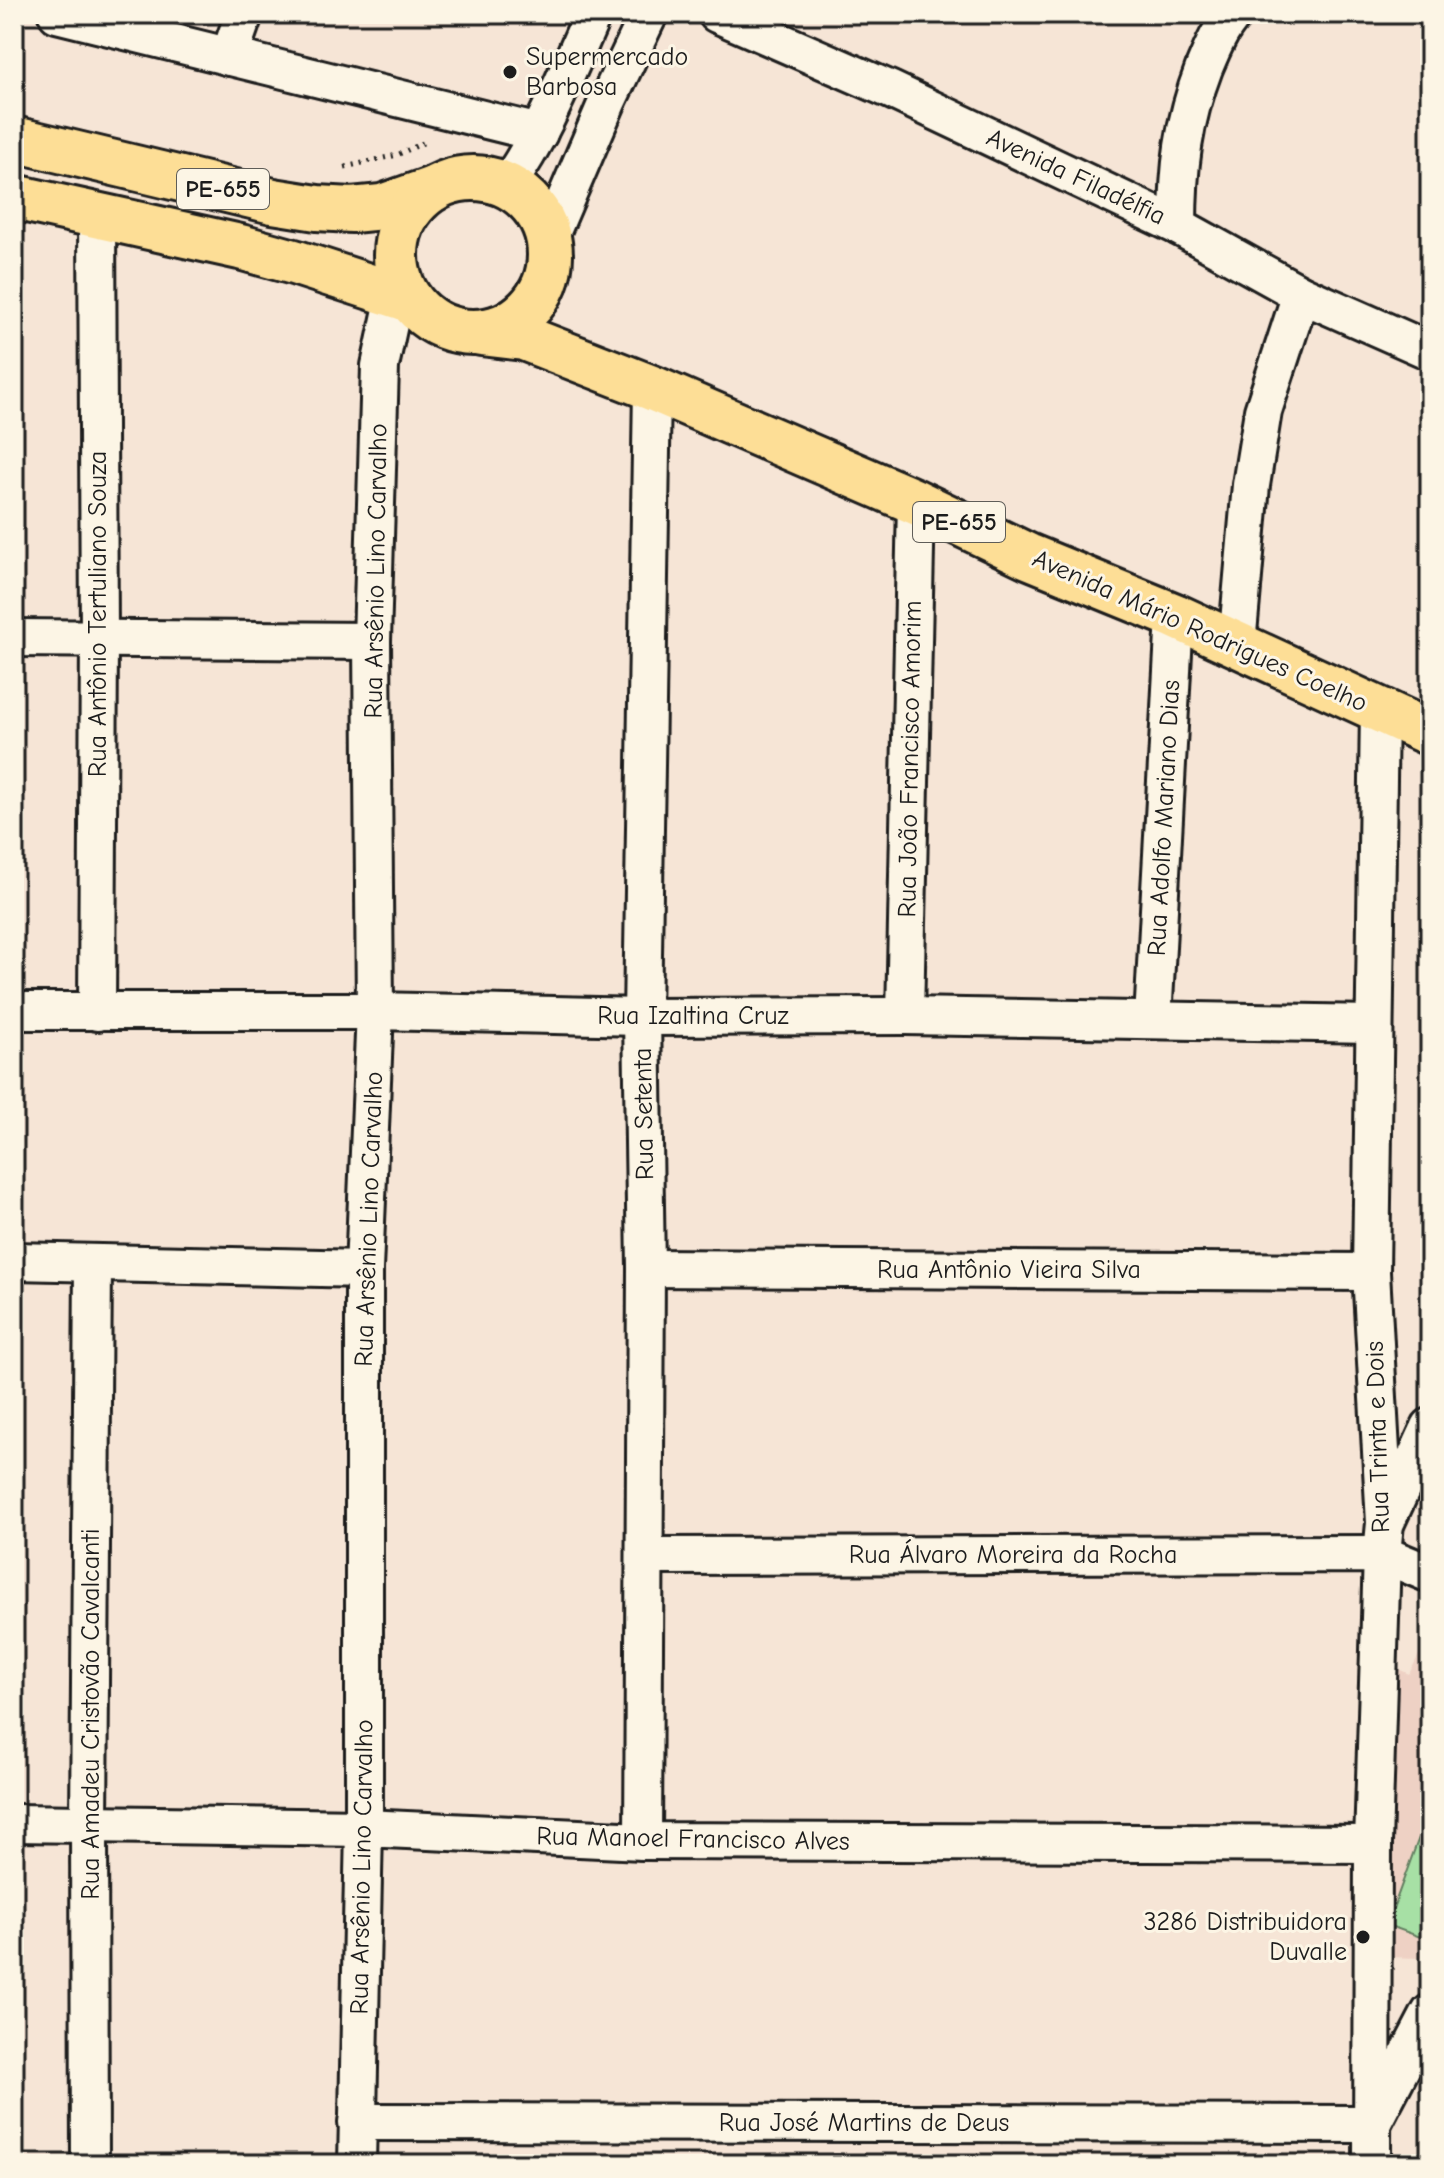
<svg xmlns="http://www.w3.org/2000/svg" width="1444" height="2178" font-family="'Comic Neue',sans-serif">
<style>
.built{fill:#eed1c4}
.green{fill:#a7e0a5;stroke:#627e60;stroke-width:2}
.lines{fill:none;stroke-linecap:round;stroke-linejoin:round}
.minor-casing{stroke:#1c1c1c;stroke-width:42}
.major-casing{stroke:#1c1c1c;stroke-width:50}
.path{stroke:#1c1c1c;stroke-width:5;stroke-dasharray:2 6;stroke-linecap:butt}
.minor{stroke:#fcf5e5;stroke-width:36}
.major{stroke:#fdde96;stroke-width:44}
.poi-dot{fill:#1c1c1c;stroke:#fcf5e5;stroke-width:3}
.labels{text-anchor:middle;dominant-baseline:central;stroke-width:6;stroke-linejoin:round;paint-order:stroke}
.shield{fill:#fcf5e5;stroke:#5f5d58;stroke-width:2}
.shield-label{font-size:24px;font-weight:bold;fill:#1c1c1c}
.poi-label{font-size:26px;fill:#1c1c1c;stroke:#fcf5e5;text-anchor:start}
.street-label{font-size:26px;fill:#1c1c1c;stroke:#fcf5e5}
</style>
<rect width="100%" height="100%" fill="#f6e5d6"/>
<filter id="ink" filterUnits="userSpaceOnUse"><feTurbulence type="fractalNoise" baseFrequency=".0125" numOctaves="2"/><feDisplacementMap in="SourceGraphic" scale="16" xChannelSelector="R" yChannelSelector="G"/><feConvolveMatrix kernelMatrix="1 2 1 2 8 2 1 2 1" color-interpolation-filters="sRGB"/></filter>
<g filter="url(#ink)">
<polygon class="built" points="1430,1633 1430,1942 1422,1958 1382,1957 1392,1666 1409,1674"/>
<polygon class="green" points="1425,1821 1430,1823 1430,1928 1426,1939 1387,1925"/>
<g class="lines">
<defs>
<g id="minor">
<polyline points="57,14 539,133"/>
<polyline points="717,14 891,90 1178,226 1301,294 1430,351"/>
<polyline points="229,57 244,14"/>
<path d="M507 185C544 133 567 72 593 14"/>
<polyline points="97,215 99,638 97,1012"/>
<path d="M1178 226C1178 168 1183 123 1204 68 1212 49 1220 29 1234 14"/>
<polyline points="549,238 608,100 649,14"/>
<polyline points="14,638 372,641"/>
<polyline points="1237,645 1251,485 1263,411 1301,294"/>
<polyline points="14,1011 375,1011 642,1017 905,1016 1373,1024"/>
<polyline points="905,1016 916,502"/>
<polyline points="1153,1020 1175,616"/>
<polyline points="14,1261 364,1269"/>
<polyline points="646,1268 1371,1272"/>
<polyline points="1387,1520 1430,1427"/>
<polyline points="645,1556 1382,1554 1430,1574"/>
<polyline points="14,1823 364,1828 643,1841 1373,1844"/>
<polyline points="643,1841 646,1268 642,1017 652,388"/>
<polyline points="1374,2120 1430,2013"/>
<polyline points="357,2122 1371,2124"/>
<polyline points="90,2164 89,1823 93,1263"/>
<polyline points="357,2164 364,1828 364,1269 375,1011 372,641 380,366 399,277"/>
<polyline points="1372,2164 1373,1844 1382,1554 1385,1523 1371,1272 1379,710"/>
</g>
<g id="major">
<polyline points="14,139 273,201 317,208 352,210 382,207 433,189"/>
<circle cx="473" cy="255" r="77"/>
<polyline points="14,197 240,247 294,262 408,299"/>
<polyline points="481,333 524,338 652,388 916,502 1028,556 1175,616 1430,733"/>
</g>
</defs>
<use href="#minor" class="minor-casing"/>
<use href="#major" class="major-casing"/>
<polyline class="path" points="345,167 397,155 423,143"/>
<use href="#minor" class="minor"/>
<use href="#major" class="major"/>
</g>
</g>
<g class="poi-dot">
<circle cx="510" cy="72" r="8"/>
<circle cx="1363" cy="1937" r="8"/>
</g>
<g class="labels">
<g class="shield">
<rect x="177" y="169" width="92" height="40" rx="6"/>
<rect x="913" y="502" width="92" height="40" rx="6"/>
</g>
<g class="shield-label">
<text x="223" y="189">PE-655</text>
<text x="959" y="522">PE-655</text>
</g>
<g class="poi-label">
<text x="526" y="57">Supermercado<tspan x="526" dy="30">Barbosa</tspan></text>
<text x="1347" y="1922" text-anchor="end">3286 Distribuidora<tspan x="1347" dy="30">Duvalle</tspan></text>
</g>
<g class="street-label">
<text transform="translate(1076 177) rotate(25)">Avenida Filadélfia</text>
<text transform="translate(376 571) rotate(-89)">Rua Arsênio Lino Carvalho</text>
<text transform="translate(98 614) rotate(-90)">Rua Antônio Tertuliano Souza</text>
<text transform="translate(1200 631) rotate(24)">Avenida Mário Rodrigues Coelho</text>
<text transform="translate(910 759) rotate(-89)">Rua João Francisco Amorim</text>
<text transform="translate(1164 818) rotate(-87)">Rua Adolfo Mariano Dias</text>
<text x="693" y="1016">Rua Izaltina Cruz</text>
<text transform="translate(644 1114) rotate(-91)">Rua Setenta</text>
<text transform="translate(369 1219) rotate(-88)">Rua Arsênio Lino Carvalho</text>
<text x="1009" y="1270">Rua Antônio Vieira Silva</text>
<text transform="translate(1378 1437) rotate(-92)">Rua Trinta e Dois</text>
<text x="1013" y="1555">Rua Álvaro Moreira da Rocha</text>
<text transform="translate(91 1714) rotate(-90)">Rua Amadeu Cristovão Cavalcanti</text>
<text transform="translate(693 1839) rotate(1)">Rua Manoel Francisco Alves</text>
<text transform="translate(362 1867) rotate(-89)">Rua Arsênio Lino Carvalho</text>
<text x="864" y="2123">Rua José Martins de Deus</text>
</g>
</g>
<rect width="1444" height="2178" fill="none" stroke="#fcf5e5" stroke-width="48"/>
<rect x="24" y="24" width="1396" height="2130" fill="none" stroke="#1c1c1c" stroke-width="3" filter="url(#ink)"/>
</svg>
